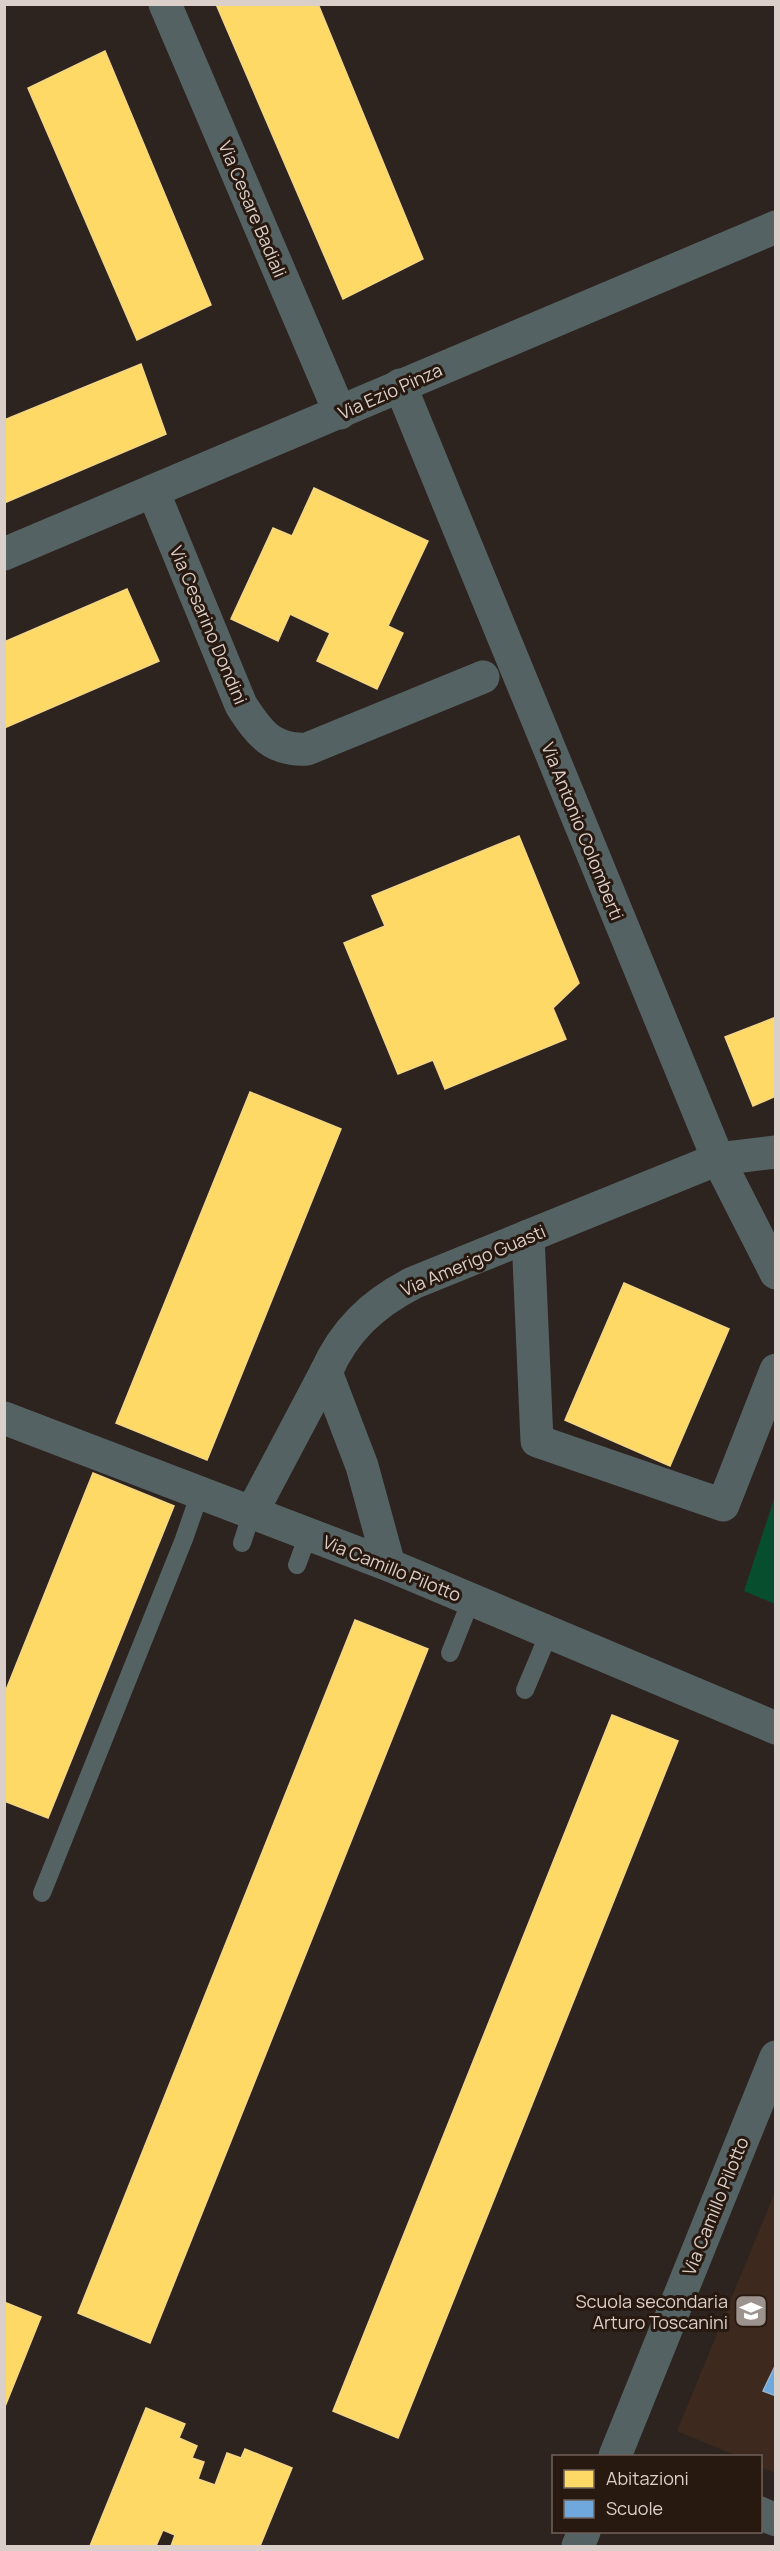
<svg xmlns="http://www.w3.org/2000/svg" width="780" height="2551" font-family="Manrope,sans-serif">
<style>
.built{fill:#3d291d}
.green{fill:#074e2f}
.homes{fill:#ffd966;stroke:#f4d684;stroke-width:1.5}
.schools{fill:#6fa8dc;stroke:#8fb4d6;stroke-width:1.5}
.lines{fill:none;stroke-linecap:round;stroke-linejoin:round}
.lane{stroke:#556263;stroke-width:18}
.street{stroke:#556263;stroke-width:33}
.labels{text-anchor:middle;dominant-baseline:central;stroke-width:6;stroke-linejoin:round;paint-order:stroke}
.street-label{font-size:18px;fill:#dacfc9;stroke:#281910}
.poi-label{font-size:18px;fill:#dacfc9;stroke:#281910;text-anchor:end}
</style>
<rect width="100%" height="100%" fill="#2d2420"/>
<polygon class="built" points="775,2192 775,2473 761,2467 760,2456 737,2456 677,2431"/>
<polygon class="green" points="775,1496 775,1604 744,1591"/>
<g class="homes">
<polygon points="216,4 318,4 423,259 343,299"/>
<polygon points="105,51 211,305 137,340 28,88"/>
<polygon points="141,364 166,434 4,503 4,420"/>
<polygon points="314,488 428,541 388,626 403,633 377,689 317,661 330,633 290,614 278,641 231,619 273,528 292,536"/>
<polygon points="127,589 159,661 4,728 4,642"/>
<polygon points="519,836 579,983 553,1008 566,1039 445,1089 433,1060 398,1074 344,943 385,926 372,896"/>
<polygon points="776,1017 776,1096 753,1106 725,1037"/>
<polygon points="250,1092 341,1129 207,1460 116,1423"/>
<polygon points="624,1283 729,1329 670,1466 565,1420"/>
<polygon points="93,1473 174,1506 48,1818 4,1801 4,1695"/>
<polygon points="355,1620 428,1649 150,2343 78,2313"/>
<polygon points="612,1715 678,1741 398,2438 333,2411"/>
<polygon points="4,2302 41,2317 4,2409"/>
<polygon points="146,2408 185,2424 179,2438 197,2446 192,2458 204,2462 198,2479 215,2485 227,2453 241,2458 245,2449 292,2468 260,2546 171,2546 175,2535 163,2530 156,2546 90,2546"/>
</g>
<polygon class="schools" points="776,2364 776,2396 763,2391"/>
<g class="lines">
<g class="lane">
<polyline points="242,1543 252,1512"/>
<polyline points="297,1565 308,1535"/>
<polyline points="450,1653 471,1600"/>
<polyline points="525,1690 549,1633"/>
<polyline points="42,1893 184,1539 200,1493"/>
</g>
<g class="street">
<polyline points="165,4 340,413"/>
<polyline points="400,385 718,1159 776,1273"/>
<path d="M153 491 241 705C259 733 272 751 307 749L483 677"/>
<polyline points="4,554 776,227"/>
<polyline points="528,1236 537,1441 723,1505 776,1370"/>
<polyline points="4,1418 389,1565 776,1728"/>
<polyline points="252,1512 326,1372"/>
<path d="M389 1565 362 1466 326 1372C344 1331 372 1304 413 1283L718 1159 776 1152"/>
<polyline points="615,2456 776,2057"/>
<polyline points="760,2513 776,2520"/>
<polyline points="578,2546 584,2532"/>
</g>
</g>
<defs>
<symbol id="school-square" viewBox="-11 -11 22 22"><rect x="-9" y="-9" width="18" height="18" rx="4" fill="#9d938e" stroke="#281910"/><path d="M0-5L7-2L0 1L-7-2ZM-4 1L0 2.5L4 1V4Q0 6-4 4Z" fill="#fff"/></symbol>
</defs>
<g fill-rule="evenodd">
<use href="#school-square" x="732" y="2292" width="38" height="38"/>
</g>
<g class="labels">
<g class="street-label">
<text transform="translate(253 209) rotate(67)">Via Cesare Badiali</text>
<text transform="translate(390 391) rotate(-24)">Via Ezio Pinza</text>
<text transform="translate(209 625) rotate(67)">Via Cesarino Dondini</text>
<text transform="translate(583 831) rotate(68)">Via Antonio Colomberti</text>
<text transform="translate(473 1260) rotate(-23)">Via Amerigo Guasti</text>
<text transform="translate(392 1568) rotate(22)">Via Camillo Pilotto</text>
<text transform="translate(715 2206) rotate(-68)">Via Camillo Pilotto</text>
</g>
<g class="poi-label">
<text x="728" y="2301">Scuola secondaria<tspan x="728" dy="21">Arturo Toscanini</tspan></text>
</g>
</g>
<rect width="780" height="2551" fill="none" stroke="#dacfc9" stroke-width="12"/>
<rect x="552" y="2455" width="210" height="78" fill="#281910" stroke="#6f625a" stroke-width="1.5"/>
<rect x="564" y="2470" width="30" height="18" fill="#ffd966" stroke="#6f625a" stroke-width="1.5"/>
<text x="606" y="2485" font-size="18" fill="#dacfc9">Abitazioni</text>
<rect x="564" y="2500" width="30" height="18" fill="#6fa8dc" stroke="#6f625a" stroke-width="1.5"/>
<text x="606" y="2515" font-size="18" fill="#dacfc9">Scuole</text>
</svg>
